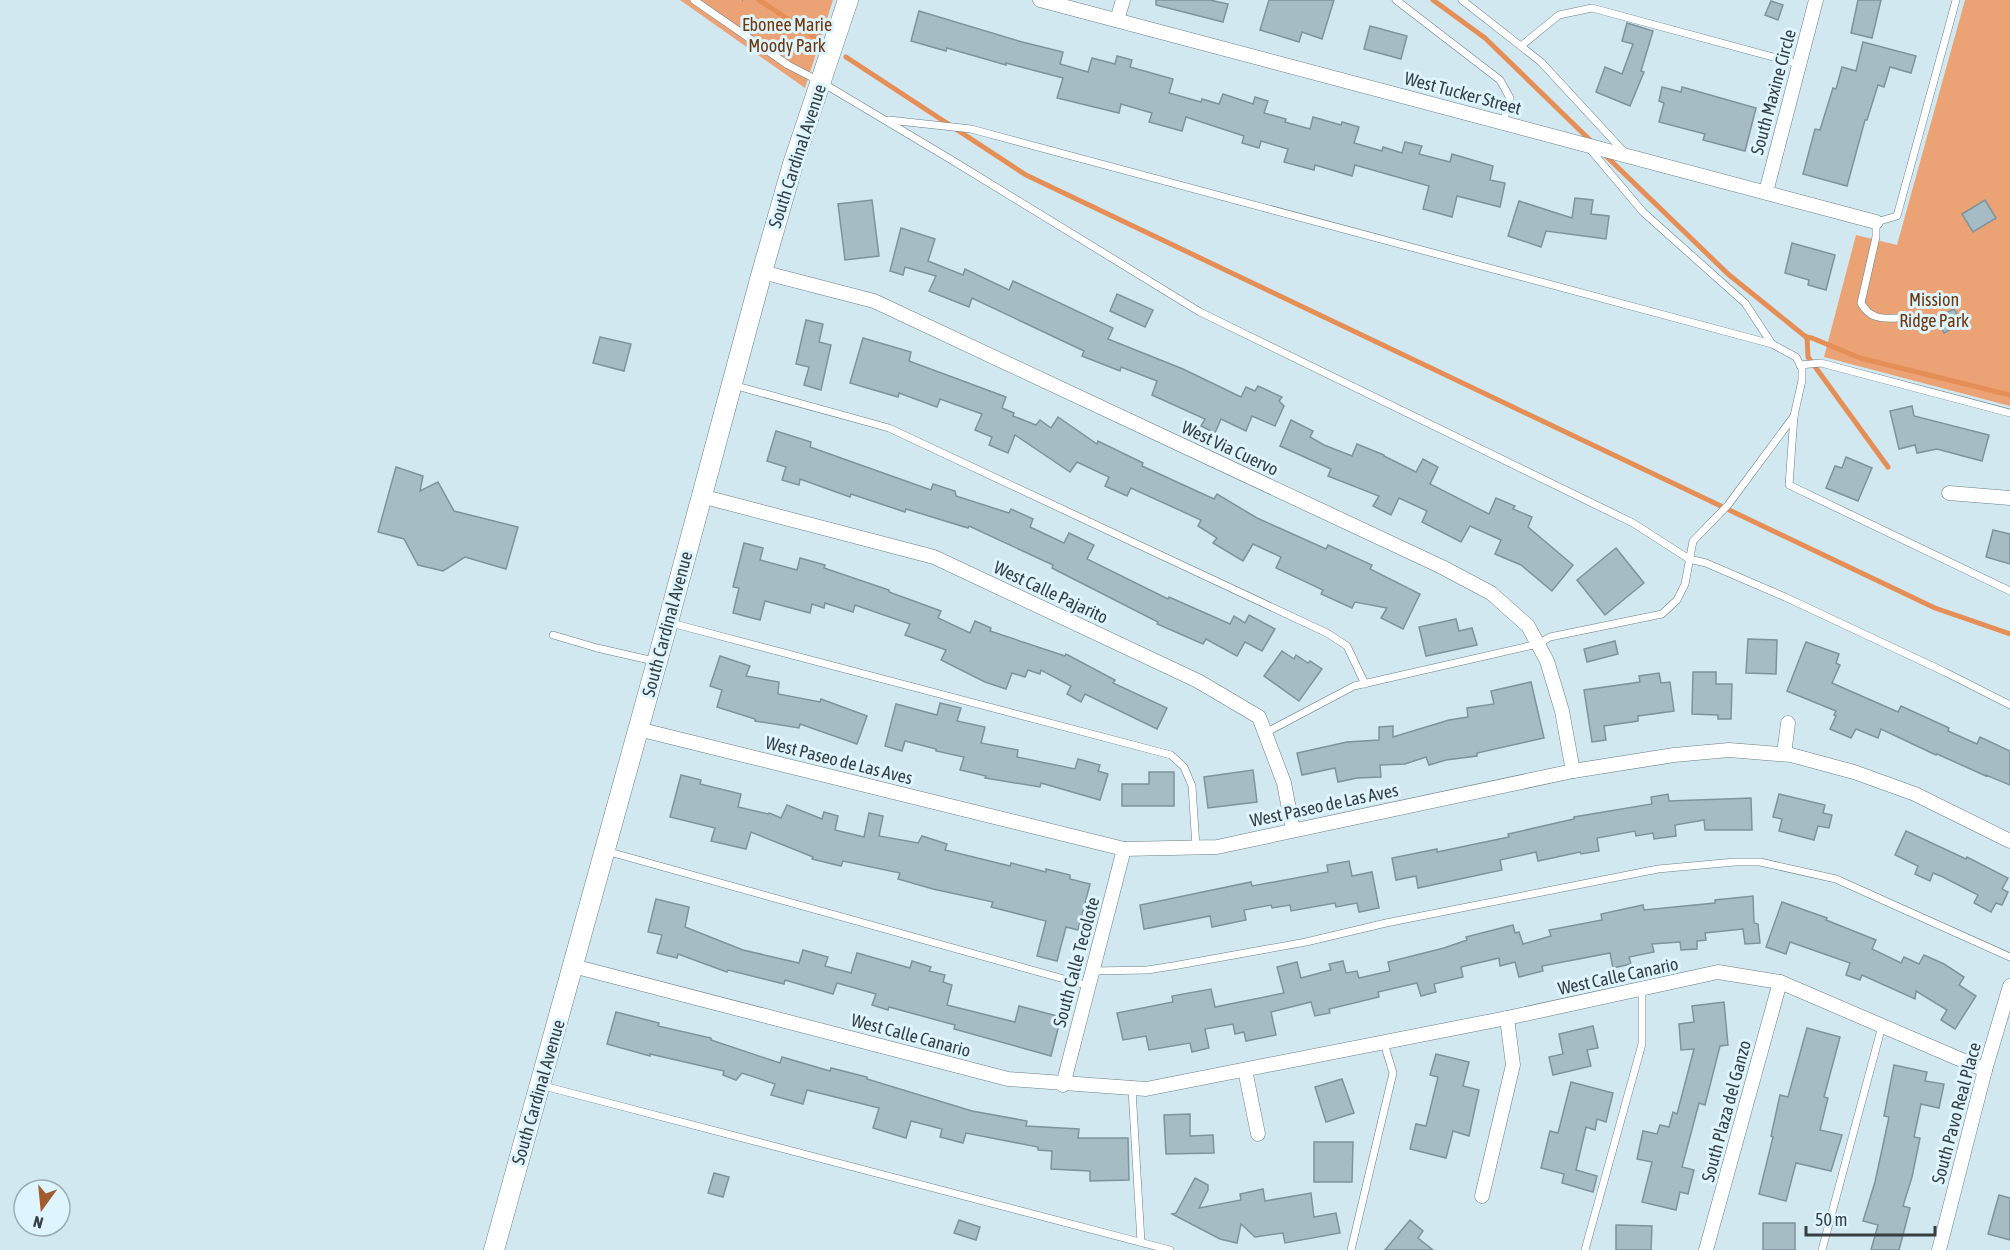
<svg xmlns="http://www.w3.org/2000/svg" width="2010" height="1250" font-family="'Asap Condensed',sans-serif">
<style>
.green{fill:#eba274}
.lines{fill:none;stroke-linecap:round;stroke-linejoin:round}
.stream{stroke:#e58e56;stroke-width:5}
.building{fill:#a6bcc5;stroke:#7e939c;stroke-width:1.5}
.service-casing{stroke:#6a7f87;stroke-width:8}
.minor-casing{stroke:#6a7f87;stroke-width:15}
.secondary-casing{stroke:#6a7f87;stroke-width:21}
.path{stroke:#84949a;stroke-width:3;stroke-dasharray:3 4.5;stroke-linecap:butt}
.service{stroke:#fff;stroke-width:7}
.minor{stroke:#fff;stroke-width:14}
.secondary{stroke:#fff;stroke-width:20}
.labels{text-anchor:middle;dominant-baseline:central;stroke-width:6;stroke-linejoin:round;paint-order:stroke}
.park-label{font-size:18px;fill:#6e360b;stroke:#def5ff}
.street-label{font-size:18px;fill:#363f42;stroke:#def5ff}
</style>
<rect width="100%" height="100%" fill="#d1e8f1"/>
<g class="green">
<polygon points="680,0 833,0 805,88"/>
<polygon points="1965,0 2010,0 2010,406 1824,357 1856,235 1897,245"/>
</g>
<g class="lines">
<g class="stream">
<polyline points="759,0 819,40"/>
<polyline points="1433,0 1485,38 1592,142"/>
<polyline points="846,57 1026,175 1935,608 2010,634"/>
<polyline points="1605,155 1728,274 1806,337 1812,338 1860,358 2010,395"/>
<polyline points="1807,337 1808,357 1888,467"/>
</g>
</g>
<g class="building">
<polygon points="1156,0 1210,0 1228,4 1223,22 1156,5"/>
<polygon points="1269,0 1334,0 1322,39 1302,32 1299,42 1260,30"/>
<polygon points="1858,0 1881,0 1872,38 1851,33"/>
<polygon points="1771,1 1783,5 1778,20 1765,15"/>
<polygon points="919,11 1022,42 1063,52 1060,64 1088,72 1092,58 1115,64 1117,56 1132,60 1130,67 1173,79 1169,93 1201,102 1202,99 1219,104 1223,94 1253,104 1255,97 1268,101 1264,113 1286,119 1285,122 1310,129 1313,117 1341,125 1342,122 1359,127 1354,143 1382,151 1383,147 1402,153 1405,142 1422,146 1419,154 1450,162 1452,154 1493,166 1490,180 1505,183 1500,207 1457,196 1452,217 1423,209 1429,186 1355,165 1352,176 1315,165 1314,170 1284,162 1288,149 1261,141 1259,148 1242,143 1244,136 1186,117 1182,131 1149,122 1152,113 1121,104 1119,113 1057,98 1063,78 1006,63 1006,65 947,48 946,51 911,41"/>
<polygon points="1627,23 1653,31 1641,71 1644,72 1630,106 1596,92 1605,67 1622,74 1633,44 1622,41"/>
<polygon points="1370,26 1407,36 1401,59 1364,49"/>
<polygon points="1863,42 1916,56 1911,73 1890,67 1884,87 1878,85 1867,120 1865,120 1847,186 1803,174 1815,129 1820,130 1833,88 1836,89 1842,67 1856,71"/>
<polygon points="1662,87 1681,92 1682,87 1756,108 1745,151 1703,140 1705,134 1659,122 1664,103 1659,101"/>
<polygon points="1575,198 1593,200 1591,214 1609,216 1606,239 1546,231 1541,247 1508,236 1519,201 1572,218"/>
<polygon points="872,200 879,256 845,260 838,204"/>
<polygon points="1985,200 1996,218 1973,232 1962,214"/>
<polygon points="901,228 935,239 928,261 963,275 965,269 1009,290 1013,281 1113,328 1108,339 1183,369 1241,397 1246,387 1255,391 1258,386 1282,397 1279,401 1284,406 1275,426 1252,416 1246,431 1221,419 1215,433 1201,426 1205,419 1152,395 1157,381 1121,367 1120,371 1082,356 1084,351 972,298 969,307 929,291 936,276 905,267 903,275 890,271"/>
<polygon points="1792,243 1835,255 1826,290 1808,285 1809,280 1785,273"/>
<polygon points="1117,294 1153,310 1145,327 1110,311"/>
<polygon points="1954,309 1962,323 1944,333 1936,318"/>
<polygon points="806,320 823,324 819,342 831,345 821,390 804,385 809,367 796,364"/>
<polygon points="600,337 631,344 624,371 593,363"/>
<polygon points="863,338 911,352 909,361 1006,397 1002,408 1014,413 1013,416 1036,425 1040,420 1051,428 1058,417 1097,444 1098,441 1143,463 1142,466 1214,499 1217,494 1257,518 1326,549 1328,545 1372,565 1370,569 1420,594 1403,629 1381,618 1387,608 1355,602 1352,608 1321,594 1323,590 1276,568 1281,557 1253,544 1243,561 1213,543 1217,538 1198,526 1201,520 1131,488 1127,496 1105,486 1109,477 1077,462 1070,472 1015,435 1008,453 989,445 992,437 975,430 982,414 940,399 937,407 899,393 898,397 850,383"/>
<polygon points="1912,406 1914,416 1989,435 1982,461 1937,449 1917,453 1915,445 1899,449 1890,411"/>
<polygon points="1291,420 1313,431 1310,437 1324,445 1352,456 1357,444 1384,455 1384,456 1416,472 1423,459 1438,467 1430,484 1489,514 1496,498 1515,506 1513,509 1532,517 1528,527 1573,565 1552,591 1521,565 1495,554 1501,540 1470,526 1461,542 1422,522 1427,511 1399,498 1391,515 1373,506 1379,496 1328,476 1331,469 1280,446"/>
<polygon points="776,431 811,442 810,447 931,490 933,484 955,491 956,496 1009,513 1011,509 1033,519 1030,527 1064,543 1069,533 1094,545 1087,559 1168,599 1169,597 1230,624 1234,616 1245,623 1249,615 1275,629 1262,651 1245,642 1237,656 1206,639 1203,644 1157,624 1158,622 1052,568 1053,565 969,526 968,528 906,509 905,512 851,494 850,497 800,479 799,485 782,480 786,467 767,461"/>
<polygon points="1846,457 1872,468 1858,501 1826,488 1835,466 1842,468"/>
<polygon points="396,467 423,476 420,491 438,482 454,511 518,527 506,569 465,557 443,571 418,565 404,539 378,532"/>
<polygon points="1993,530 2010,534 2010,564 1986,557"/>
<polygon points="744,543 763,548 760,560 797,570 800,558 825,565 824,568 889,590 889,592 941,611 938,618 970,633 975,621 991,628 990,631 1065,656 1066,654 1115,680 1113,683 1167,708 1157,729 1085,694 1081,702 1067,694 1071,686 1041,670 1040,674 1028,670 1025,677 1012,673 1006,689 985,682 941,660 946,650 905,635 910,624 855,605 853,612 825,603 824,608 812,604 810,613 765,601 760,620 733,613 739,588 733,587"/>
<polygon points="1616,548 1644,583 1605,615 1577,580"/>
<polygon points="1456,619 1459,631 1472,628 1477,645 1426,656 1419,627"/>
<polygon points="1748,639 1777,640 1776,674 1746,673"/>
<polygon points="1615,641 1618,654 1587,662 1584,649"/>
<polygon points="1806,642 1839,654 1836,663 1840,665 1832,683 1898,712 1901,706 1949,728 1948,731 1977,744 1980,737 2010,751 2010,785 1986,775 1986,776 1937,754 1936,755 1881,729 1878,738 1856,729 1851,738 1830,729 1836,716 1834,715 1836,711 1787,691"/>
<polygon points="1282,651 1294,659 1296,655 1308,663 1310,661 1322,669 1299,701 1264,676"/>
<polygon points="720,656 750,666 746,676 779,682 778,694 820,702 821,699 867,716 857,744 800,724 799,728 755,721 755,719 717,707 722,690 710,686"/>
<polygon points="1693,672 1716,672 1716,684 1732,684 1731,719 1718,719 1718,715 1692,714"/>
<polygon points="1659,673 1661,683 1670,682 1674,711 1638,716 1638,721 1604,726 1606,740 1592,742 1584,690 1640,682 1639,676"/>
<polygon points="1531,682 1544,738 1477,753 1477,756 1446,760 1429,765 1426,757 1405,764 1380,765 1381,777 1357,778 1338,782 1335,768 1302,775 1297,753 1347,742 1379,740 1379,727 1393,726 1393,737 1449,720 1468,717 1467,708 1494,704 1491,691"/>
<polygon points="940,703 961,708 957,721 985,727 981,743 1018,750 1017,757 1075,769 1078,759 1100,765 1098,771 1108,774 1100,800 1041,783 1040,787 985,778 986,776 960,770 964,757 936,751 936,749 905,741 902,751 885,746 896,704 937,715"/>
<polygon points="1253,770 1257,802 1208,808 1204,777"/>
<polygon points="1149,772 1174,772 1174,806 1122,806 1122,784 1149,784"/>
<polygon points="681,775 701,780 700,784 741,794 738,807 768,814 769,813 781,818 787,805 822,819 824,812 838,816 835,830 864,837 869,813 883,816 879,836 918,843 922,836 947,844 945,850 1010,866 1011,863 1046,872 1046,869 1070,875 1070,879 1090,884 1078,930 1066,927 1057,961 1037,956 1046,921 991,907 993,902 933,889 898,879 900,873 843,861 841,866 812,859 813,857 751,832 746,849 711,841 715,828 670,817"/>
<polygon points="1668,794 1669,801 1751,798 1752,830 1705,830 1704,820 1675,825 1676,836 1654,839 1653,833 1636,836 1635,831 1597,838 1599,851 1581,854 1580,852 1538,861 1536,852 1500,860 1502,870 1418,888 1416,876 1396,880 1392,858 1437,849 1437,852 1509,837 1508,834 1574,819 1574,817 1652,804 1651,797"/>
<polygon points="1779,794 1825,805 1823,813 1832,815 1829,828 1818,826 1814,840 1779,831 1782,819 1773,817"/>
<polygon points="1906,831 1966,859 1967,857 2008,878 2002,889 2008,892 2002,905 1996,903 1991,912 1974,903 1978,895 1943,877 1933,873 1930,881 1915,874 1918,866 1895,855"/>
<polygon points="1349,861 1352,876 1372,872 1379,908 1359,912 1357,903 1336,907 1335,903 1291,911 1290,905 1272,908 1271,905 1244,910 1246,920 1212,927 1210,916 1144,929 1140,905 1251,882 1252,886 1328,872 1327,865"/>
<polygon points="1753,896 1754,923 1758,924 1760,943 1745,944 1743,929 1705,933 1706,940 1697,941 1697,949 1681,950 1680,942 1652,944 1654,952 1629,957 1631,964 1613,968 1610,953 1542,966 1543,971 1519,977 1515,962 1500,966 1499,958 1461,967 1463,977 1434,984 1436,992 1421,996 1417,983 1378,992 1379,997 1329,1009 1330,1013 1315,1016 1311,1002 1271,1012 1276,1035 1246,1041 1244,1032 1235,1034 1233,1024 1205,1029 1209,1048 1192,1052 1190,1043 1149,1050 1146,1036 1123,1040 1117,1013 1173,1002 1172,996 1211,989 1215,1007 1284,993 1277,967 1297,962 1301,978 1331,970 1329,964 1343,961 1346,973 1357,971 1359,978 1390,971 1388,962 1444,948 1467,940 1466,937 1513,925 1515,933 1519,932 1523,944 1551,936 1549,930 1602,920 1601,914 1643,905 1644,910 1715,903 1715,900"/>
<polygon points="656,899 689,907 685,927 743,950 799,963 803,950 828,957 825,966 851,973 857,953 910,968 912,961 931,967 929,971 945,975 943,982 952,985 947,1005 1015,1022 1019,1006 1061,1017 1051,1056 954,1029 955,1025 889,1007 888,1010 872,1005 876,994 837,983 833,994 785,980 784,984 728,970 727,972 678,954 677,958 657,953 662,935 648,932"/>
<polygon points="1782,902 1827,918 1826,920 1876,940 1872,949 1901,963 1904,957 1919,964 1924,955 1944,964 1964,977 1959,985 1976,996 1955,1029 1941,1020 1947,1010 1916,991 1915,999 1862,975 1860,980 1846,975 1850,963 1790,942 1786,954 1766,947"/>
<polygon points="1724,1002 1728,1045 1720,1046 1705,1105 1699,1103 1682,1167 1694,1170 1688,1194 1680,1192 1676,1210 1642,1202 1652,1162 1637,1159 1643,1131 1657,1134 1660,1125 1669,1127 1673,1112 1677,1114 1694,1049 1681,1050 1679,1024 1694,1022 1692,1006"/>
<polygon points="616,1012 659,1023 658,1026 711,1038 711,1040 780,1063 782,1057 830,1071 831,1068 867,1077 867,1079 972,1111 1027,1121 1026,1126 1079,1129 1078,1138 1128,1138 1129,1180 1090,1181 1090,1171 1051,1169 1052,1151 1038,1150 1038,1147 966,1133 963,1143 940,1137 942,1129 911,1121 906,1138 873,1128 879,1108 807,1090 803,1104 771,1095 775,1084 742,1073 736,1080 723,1075 724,1071 650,1054 650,1056 607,1044"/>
<polygon points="1593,1026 1598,1048 1587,1050 1591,1066 1553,1075 1549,1057 1563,1054 1559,1034"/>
<polygon points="1807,1028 1840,1037 1824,1097 1828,1098 1820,1130 1842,1135 1831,1171 1796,1163 1786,1201 1759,1194 1773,1137 1771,1136 1780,1095 1788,1097"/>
<polygon points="1436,1054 1469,1062 1463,1086 1479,1090 1469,1136 1453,1131 1446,1158 1410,1149 1416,1124 1426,1126 1438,1077 1430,1075"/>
<polygon points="1894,1065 1927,1072 1925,1081 1944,1084 1939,1108 1921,1104 1914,1137 1920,1138 1912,1177 1903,1206 1910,1208 1899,1250 1871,1250 1878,1225 1863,1221 1875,1182 1889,1117 1884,1116"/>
<polygon points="1342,1079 1354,1113 1326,1122 1315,1087"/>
<polygon points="1571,1082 1613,1093 1606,1122 1597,1119 1595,1130 1586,1127 1576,1170 1597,1176 1593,1192 1562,1183 1564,1174 1541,1168 1550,1131 1558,1133"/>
<polygon points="1190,1114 1190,1136 1213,1135 1214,1153 1166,1154 1164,1115"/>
<polygon points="1314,1142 1353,1142 1352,1182 1314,1182"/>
<polygon points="714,1173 729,1177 723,1197 708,1193"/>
<polygon points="1195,1178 1208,1185 1208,1190 1199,1208 1241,1200 1240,1194 1263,1189 1265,1201 1311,1193 1314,1217 1336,1213 1340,1233 1285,1243 1283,1233 1255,1237 1241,1224 1237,1243 1220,1239 1172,1214 1176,1213"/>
<polygon points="1999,1195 2010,1198 2010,1240 1988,1234"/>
<polygon points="959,1220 980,1227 976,1240 954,1233"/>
<polygon points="1410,1220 1423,1231 1418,1238 1433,1250 1385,1250"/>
<rect x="1763" y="1223" width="32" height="27"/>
<polygon points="1616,1225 1652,1226 1651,1250 1616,1250"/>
</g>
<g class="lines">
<defs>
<g id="service">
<polyline points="694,0 788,65 821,82 950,159 1200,312 1633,523 1689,559 1706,563 1785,597 1945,672 2010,705"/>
<polyline points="1396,0 1500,80 1510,98 1503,123"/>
<polyline points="1462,0 1541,62 1626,154"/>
<polyline points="1521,46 1559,15 1592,8 1799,64"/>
<polyline points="889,120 971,129 1772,344"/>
<polyline points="1589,148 1643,212 1745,303 1772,344 1796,357 1802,368 1802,380 1794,416 1789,485 2010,591"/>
<path d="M1897 318C1881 319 1869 318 1861 303L1876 237V222L1897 216 1956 0"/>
<polyline points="1800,365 1821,363 2010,413"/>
<polyline points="733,385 889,428 1327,633 1347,646 1365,684"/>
<polyline points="671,623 1171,755 1184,767 1192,786 1196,847"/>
<polyline points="553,635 597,648 654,661"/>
<polyline points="1265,733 1354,686 1538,644 1550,637 1662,614 1677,600 1685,584 1693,541 1728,505 1794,416"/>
<polyline points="606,851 1089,986"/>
<polyline points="1093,971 1147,970 1173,966 1306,942 1386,923 1658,869 1735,862 1760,862 1836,879 2010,957"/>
<polyline points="540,1085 1170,1250"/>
<polyline points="1132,1089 1141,1242"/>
<polyline points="1351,1250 1393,1073 1384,1043"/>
<polyline points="1585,1250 1642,1044 1642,989"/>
<polyline points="1822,1250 1882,1026"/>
</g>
<g id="minor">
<polyline points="1040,0 1876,222"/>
<polyline points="1117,20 1123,0"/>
<polyline points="1766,192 1816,0"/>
<polyline points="762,272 874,301 1442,567 1491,593 1528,626 1547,661 1562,711 1573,771"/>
<polyline points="1949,493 2010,498"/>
<polyline points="701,496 934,557 1198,681 1259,717 1284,783 1293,830"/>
<polyline points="638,729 1124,849 1217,847 1573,771 1674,755 1729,750 1791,755 1854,772 1915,794 2010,841"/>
<polyline points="1784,754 1788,723"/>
<polyline points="573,966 1008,1079 1146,1089 1507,1018 1718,972 1780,982 1985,1070"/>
<polyline points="1245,1070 1258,1134"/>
<polyline points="1063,1085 1124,849"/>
<polyline points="1482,1196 1513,1065 1507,1018"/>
<polyline points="1706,1250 1780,982"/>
<polyline points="1939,1250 1985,1070 2010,986"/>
</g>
<polyline id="secondary" points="494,1250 668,622 762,272 793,164 848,0"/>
</defs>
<use href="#service" class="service-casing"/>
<use href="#minor" class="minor-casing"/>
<use href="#secondary" class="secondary-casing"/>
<polyline class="path" points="742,0 743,0"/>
<use href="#service" class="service"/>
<use href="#minor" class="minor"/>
<use href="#secondary" class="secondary"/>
</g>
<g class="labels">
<g class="park-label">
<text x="787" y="24">Ebonee Marie<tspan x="787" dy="21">Moody Park</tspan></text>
<text x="1934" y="299">Mission<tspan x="1934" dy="21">Ridge Park</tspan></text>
</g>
<g class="street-label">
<text transform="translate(1773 92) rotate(-75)">South Maxine Circle</text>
<text transform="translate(1463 93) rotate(15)">West Tucker Street</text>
<text transform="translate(797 156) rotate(-72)">South Cardinal Avenue</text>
<text transform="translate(1230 448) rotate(25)">West Via Cuervo</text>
<text transform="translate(1051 592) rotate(25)">West Calle Pajarito</text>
<text transform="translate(667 624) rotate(-75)">South Cardinal Avenue</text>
<text transform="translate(839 760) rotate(14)">West Paseo de Las Aves</text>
<text transform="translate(1324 805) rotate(-12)">West Paseo de Las Aves</text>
<text transform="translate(1076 962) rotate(-75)">South Calle Tecolote</text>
<text transform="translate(1618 976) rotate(-12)">West Calle Canario</text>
<text transform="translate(911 1035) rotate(15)">West Calle Canario</text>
<text transform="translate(538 1092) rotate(-74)">South Cardinal Avenue</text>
<text transform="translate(1726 1111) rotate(-75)">South Plaza del Ganzo</text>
<text transform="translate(1956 1113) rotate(-75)">South Pavo Real Place</text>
</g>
</g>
<g transform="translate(42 1208) rotate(195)"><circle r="28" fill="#def5ff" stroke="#9bacb3" stroke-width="1.5"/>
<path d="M0-4.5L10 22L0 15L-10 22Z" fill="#a25d2f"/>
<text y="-9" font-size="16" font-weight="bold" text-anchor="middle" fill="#363f42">N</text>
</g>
<path d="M1806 1226v9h129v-9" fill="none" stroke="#363f42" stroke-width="3"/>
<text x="1815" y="1226" font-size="18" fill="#363f42" stroke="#def5ff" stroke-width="4.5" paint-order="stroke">50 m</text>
</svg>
